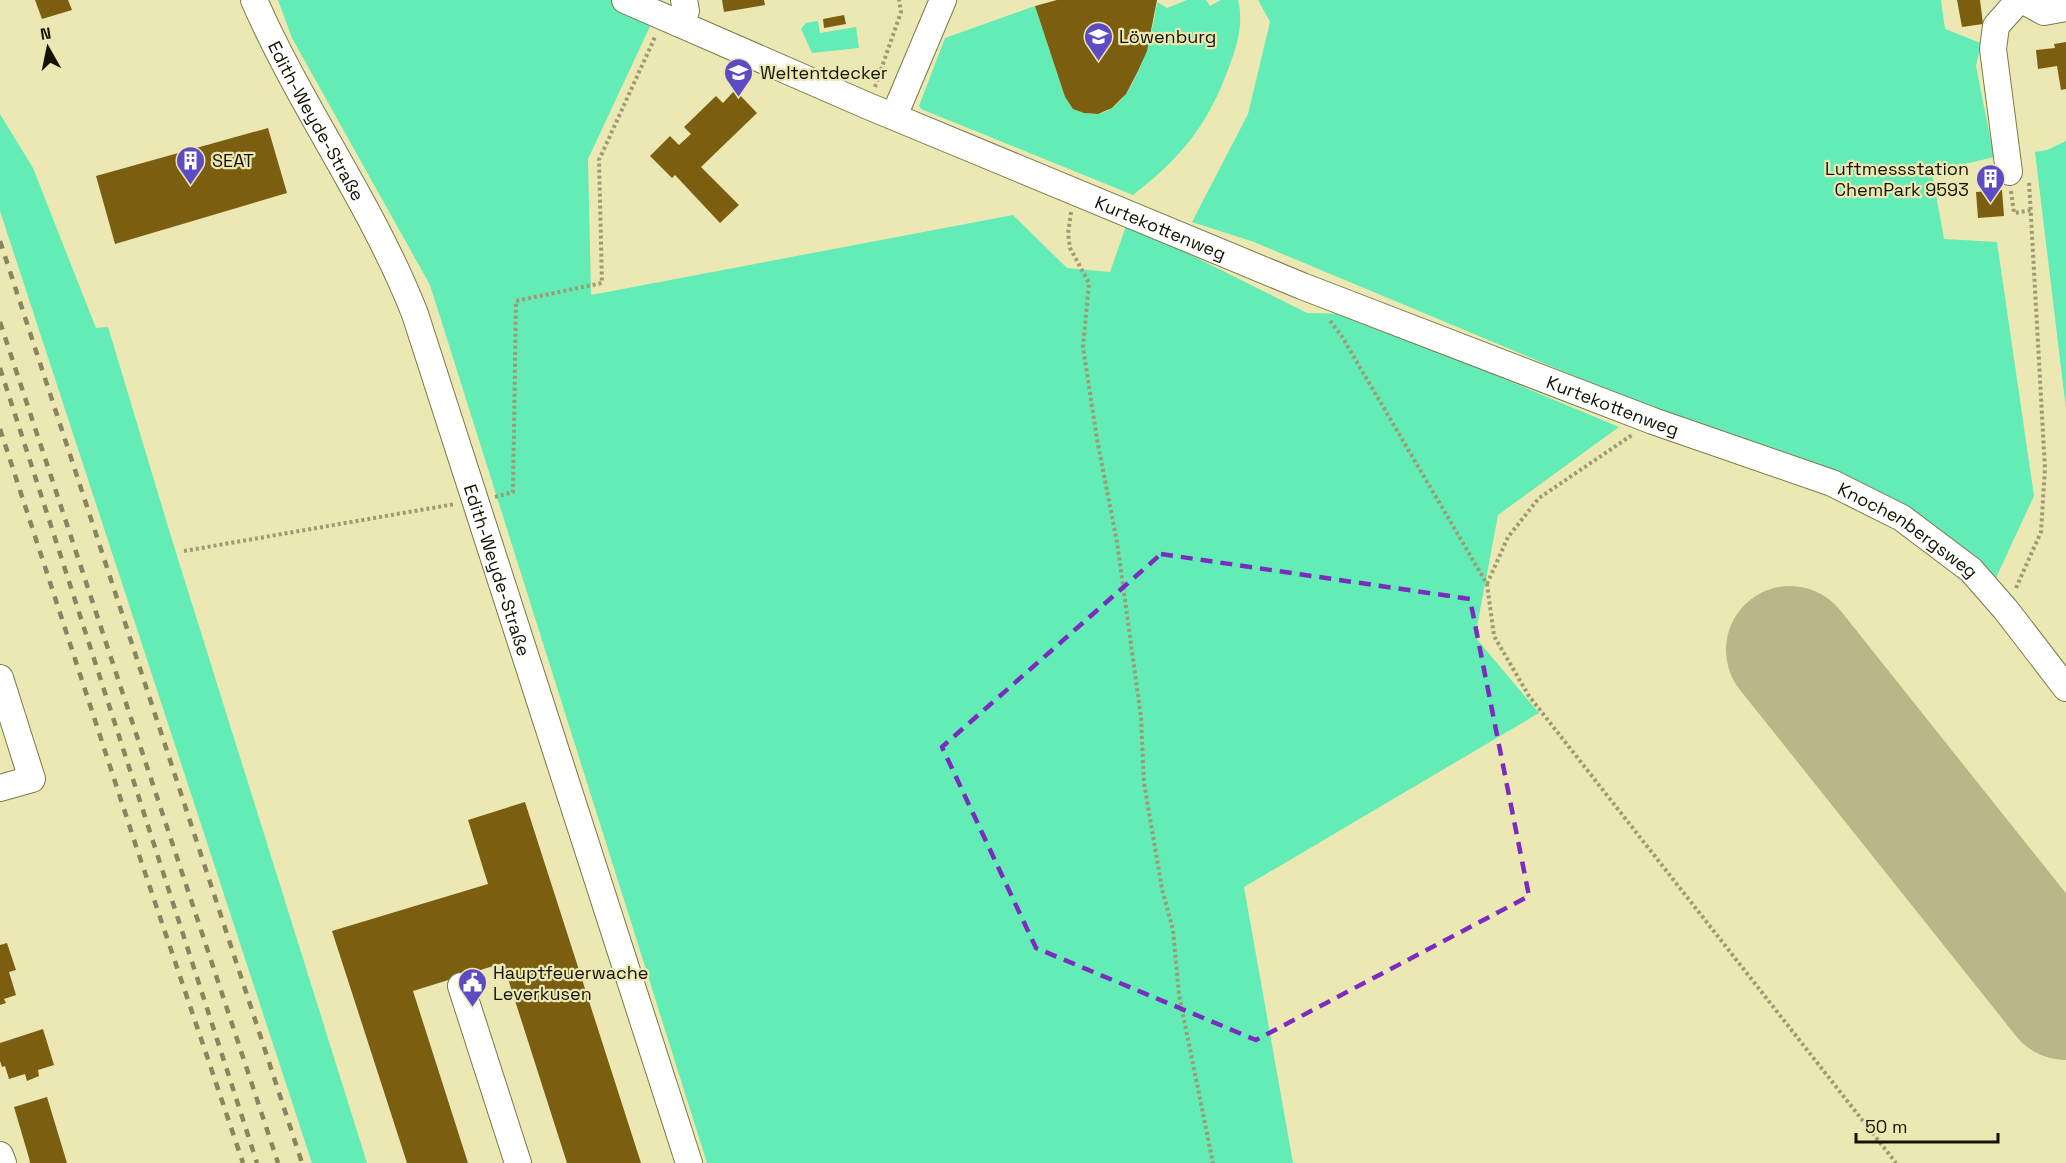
<svg xmlns="http://www.w3.org/2000/svg" width="2066" height="1163" font-family="'Space Grotesk',sans-serif">
<style>
.green{fill:#63ecb6}
.lines{fill:none;stroke-linecap:round;stroke-linejoin:round}
.runway{stroke:#bab68a;stroke-width:128}
.building{fill:#7c5e11}
.minor-casing{stroke:#7c7849;stroke-width:28}
.path{stroke:#9e9a73;stroke-width:4;stroke-dasharray:3 3;stroke-linecap:butt}
.minor{stroke:#fff;stroke-width:26}
.rail{stroke:#888561;stroke-width:4.5;stroke-dasharray:8 8;stroke-linecap:butt}
.marked{fill:none;stroke:#7b2cbf;stroke-width:4.5;stroke-dasharray:12 8;stroke-linejoin:round}
.labels{text-anchor:middle;dominant-baseline:central;stroke-width:4.5;stroke-linejoin:round;paint-order:stroke}
.poi-label{font-size:18px;fill:#141202;stroke:#ece8b4;text-anchor:start}
.street-label{font-size:18px;fill:#141202;stroke:#ece8b4}
</style>
<rect width="100%" height="100%" fill="#ece8b4"/>
<g class="green">
<polygon points="278,0 613,0 654,18 588,159 591,295 1013,215 1067,268 1110,272 1127,223 1307,313 1349,314 1619,427 1498,515 1475,637 1539,713 1244,887 1293,1163 707,1163 430,285 292,38"/>
<path d="M1187 0H1206L1210 6 1221 0H1238C1244 23 1237 46 1229 67 1208 125 1181 158 1133 195L921 109 919 106 945 38 1035 6 1065 97C1073 109 1080 114 1095 114 1134 113 1153 33 1157 2L1167 8Z"/>
<polygon points="1258,0 1941,0 1945,29 1981,43 1976,66 1994,157 1932,172 1944,239 1997,242 2034,496 1995,580 1897,504 1646,406 1254,242 1192,222 1248,114 1270,22"/>
<polygon points="818,21 820,33 856,27 859,48 812,53 801,29 806,23"/>
<polygon points="0,114 33,168 96,328 108,327 173,543 367,1163 312,1163 0,211"/>
<polygon points="2066,141 2066,409 2035,152 2047,150"/>
</g>
<g class="lines">
<polyline class="runway" points="1790,650 2066,996"/>
</g>
<g class="building">
<polygon points="35,0 68,0 72,10 42,19"/>
<polygon points="722,0 764,0 765,5 724,12"/>
<polygon points="1057,0 1157,0 1147,51 1137,73 1126,94 1112,108 1098,114 1084,113 1073,109 1065,97 1035,6"/>
<polygon points="1957,0 1980,0 1983,24 1962,27"/>
<polygon points="844,15 846,24 824,28 823,19"/>
<polygon points="2066,42 2066,89 2061,90 2057,66 2038,69 2036,50 2055,48 2054,44"/>
<polygon points="735,90 757,113 701,167 739,205 720,223 675,175 672,178 650,156 670,136 679,145 691,134 684,127 716,96 723,103"/>
<polygon points="268,128 287,193 115,244 96,176"/>
<polygon points="2002,190 2004,216 1978,218 1976,192"/>
<polygon points="525,802 641,1163 567,1163 503,963 413,991 468,1163 407,1163 332,931 488,884 468,820"/>
<polygon points="7,943 16,970 9,972 16,995 4,999 6,1003 0,1005 0,945"/>
<polygon points="43,1029 54,1065 38,1070 39,1076 27,1081 25,1074 9,1079 5,1066 2,1067 0,1061 0,1043"/>
<polygon points="47,1097 67,1163 30,1163 29,1158 14,1107"/>
</g>
<g class="lines">
<defs>
<g id="minor">
<path id="s1" d="M254 0C301 108 372 204 415 314L689 1163"/>
<path id="s2" d="M625 0 868 106 1302 286 1653 421 1832 483 1902 518 1971 570 2006 610 2066 688"/>
<polyline points="2022,0 2044,12 2066,8"/>
<polyline points="680,24 686,11 684,0"/>
<polyline points="894,116 943,0"/>
<polyline points="2009,172 1993,49 1996,26 2019,0"/>
<polyline points="0,678 32,779 0,788"/>
<polyline points="461,986 518,1163"/>
<polyline points="0,1155 3,1163"/>
</g>
</defs>
<use href="#minor" class="minor-casing"/>
<g class="path">
<polyline points="875,87 901,12 899,0"/>
<polyline points="2011,191 2014,213 2033,210"/>
<polyline points="1071,212 1068,234 1070,248 1089,283 1083,347 1097,439 1117,542 1141,717 1144,783 1162,889 1173,930 1179,995 1213,1163"/>
<polyline points="1330,321 1341,335 1487,584 1494,636 1529,696 1896,1163"/>
<polyline points="495,497 513,492 516,301 602,283 599,160 655,37"/>
<polyline points="184,551 455,504"/>
<polyline points="1487,584 1508,537 1539,498 1632,435"/>
<polyline points="2016,588 2041,532 2045,469 2029,181"/>
</g>
<use href="#minor" class="minor"/>
<g class="rail">
<polyline points="0,241 302,1163"/>
<polyline points="0,322 278,1163"/>
<polyline points="0,368 257,1163"/>
<polyline points="0,429 136,846 243,1163"/>
</g>
</g>
<path class="marked" d="M1161 554 1470 599 1529 896 1256 1040 1036 948 942 747Z"/>
<defs>
<symbol id="school-pin" viewBox="-11 -11 22 30"><path d="M0 17L-7.5 6A9.5 9.5 0 1 1 7.5 6Z" fill="#5d4bc4" stroke="#ece8b4"/><path d="M0-5L7-2L0 1L-7-2ZM-4 1L0 2.5L4 1V4Q0 6-4 4Z" fill="#fff"/></symbol>
<symbol id="building-pin" viewBox="-11 -11 22 30"><path d="M0 17L-7.5 6A9.5 9.5 0 1 1 7.5 6Z" fill="#5d4bc4" stroke="#ece8b4"/><path d="M-4-6H4V6H1V3H-1V6H-4ZM-2.5-4.3h1.7v1.8h-1.7ZM.8-4.3h1.7v1.8H.8ZM-2.5-1h1.7V.8h-1.7ZM.8-1h1.7V.8H.8Z" fill="#fff"/></symbol>
<symbol id="civic-pin" viewBox="-11 -11 22 30"><path d="M0 17L-7.5 6A9.5 9.5 0 1 1 7.5 6Z" fill="#5d4bc4" stroke="#ece8b4"/><path d="M-.6-6.5H3V-4.5H.6V-3L4-1V1h2V6H-6V1h2V-1L-.6-3ZM-1.2 2.5V6h2.4V2.5Z" fill="#fff"/></symbol>
</defs>
<g fill-rule="evenodd">
<use href="#school-pin" x="1082" y="20" width="33" height="45"/>
<use href="#school-pin" x="722" y="56" width="33" height="45"/>
<use href="#building-pin" x="174" y="144" width="33" height="45"/>
<use href="#building-pin" x="1974" y="162" width="33" height="45"/>
<use href="#civic-pin" x="456" y="966" width="33" height="45"/>
</g>
<g class="labels">
<g class="poi-label">
<text x="1119" y="36">Löwenburg</text>
<text x="760" y="72">Weltentdecker</text>
<text x="212" y="160">SEAT</text>
<text x="1969" y="168" text-anchor="end">Luftmessstation<tspan x="1969" dy="21">ChemPark 9593</tspan></text>
<text x="493" y="972">Hauptfeuerwache<tspan x="493" dy="21">Leverkusen</tspan></text>
</g>
<g class="street-label">
<text stroke="none"><textPath href="#s1" startOffset="136">Edith-Weyde-Straße</textPath></text>
<text stroke="none"><textPath href="#s2" startOffset="582">Kurtekottenweg</textPath></text>
<text stroke="none"><textPath href="#s2" startOffset="1068">Kurtekottenweg</textPath></text>
<text stroke="none"><textPath href="#s2" startOffset="1390">Knochenbergsweg</textPath></text>
<text stroke="none"><textPath href="#s1" startOffset="622">Edith-Weyde-Straße</textPath></text>
</g>
</g>
<g transform="translate(48 48) rotate(351)" stroke="#ece8b4" stroke-width="4.5" paint-order="stroke">
<path d="M0-4.5L10 22L0 15L-10 22Z" fill="#141202"/>
<text y="-9" font-size="16" font-weight="bold" text-anchor="middle" fill="#141202">N</text>
</g>
<path d="M1856 1133v9h142v-9" fill="none" stroke="#141202" stroke-width="3"/>
<text x="1865" y="1133" font-size="18" fill="#141202" stroke="#ece8b4" stroke-width="4.5" paint-order="stroke">50 m</text>
</svg>
